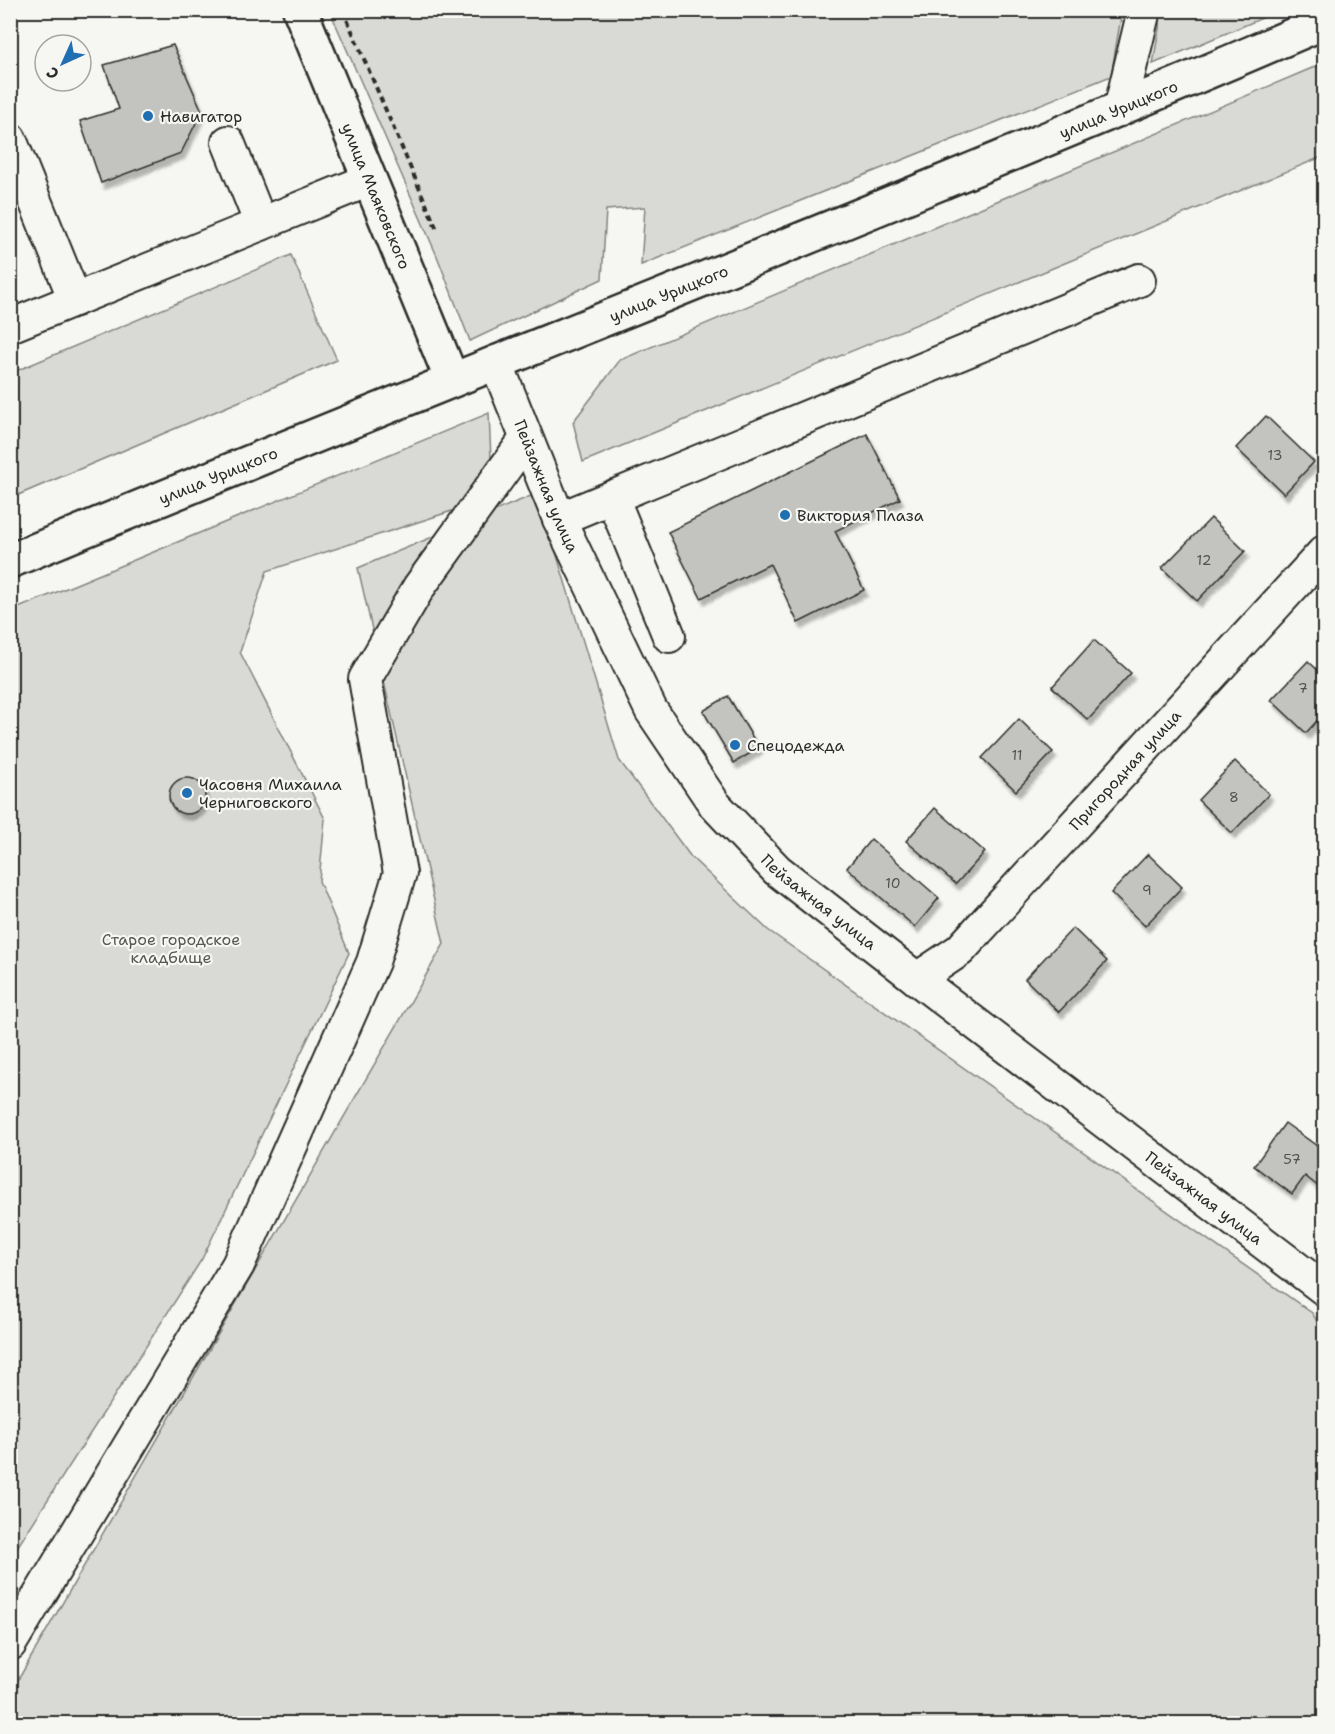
<svg xmlns="http://www.w3.org/2000/svg" width="1335" height="1734" font-family="'Shantell Sans',sans-serif">
<style>
.green{fill:#d9d9d5;stroke:#828280;stroke-width:1.5}
.building{fill:#c3c3c0;stroke:#2b2b2b;stroke-width:1.5;filter:url(#shadow)}
.lines{fill:none;stroke-linecap:round;stroke-linejoin:round}
.minor-casing{stroke:#2b2b2b;stroke-width:36}
.major-casing{stroke:#2b2b2b;stroke-width:38}
.path{stroke:#2b2b2b;stroke-width:4;stroke-dasharray:6 4.5;stroke-linecap:butt}
.minor{stroke:#f6f6f2;stroke-width:32}
.major{stroke:#f6f6f2;stroke-width:33}
.poi-dot{fill:#1f6fb2;stroke:#f6f6f2;stroke-width:2}
.labels{text-anchor:middle;dominant-baseline:central;stroke-width:4.5;stroke-linejoin:round;paint-order:stroke}
.number-label{font-size:14px;fill:#515150}
.street-label{font-size:16px;fill:#2b2b2b;stroke:#f6f6f2}
.poi-label{font-size:16px;fill:#2b2b2b;stroke:#f6f6f2;text-anchor:start}
.park-label{font-size:16px;fill:#565656;stroke:#f6f6f2}
</style>
<defs>
<filter id="shadow"><feDropShadow dx="3.5" dy="6" stdDeviation="1.5" flood-color="#0004"/></filter>
</defs>
<rect width="100%" height="100%" fill="#f6f6f2"/>
<filter id="ink" filterUnits="userSpaceOnUse"><feTurbulence type="fractalNoise" baseFrequency=".0167" numOctaves="2"/><feDisplacementMap in="SourceGraphic" scale="12" xChannelSelector="R" yChannelSelector="G"/><feConvolveMatrix kernelMatrix="1 2 1 2 8 2 1 2 1" color-interpolation-filters="sRGB"/></filter>
<g filter="url(#ink)">
<g class="green">
<polygon points="330,11 1122,11 1111,76 641,265 645,207 606,210 602,279 470,341 437,256"/>
<polygon points="1162,11 1162,10 1279,11 1153,64"/>
<polygon points="1324,63 1324,156 583,462 573,422 620,360"/>
<polygon points="291,255 337,360 11,498 11,373"/>
<polygon points="489,413 491,459 461,508 267,571 240,652 325,819 319,881 349,953 202,1259 11,1557 11,611"/>
<polygon points="538,493 619,760 691,857 768,930 1312,1313 1324,1332 1324,1723 11,1724 11,1692 444,944 358,568"/>
</g>
<g class="building">
<polygon points="173,45 202,111 181,153 101,183 80,121 119,109 104,65"/>
<polygon points="1266,416 1314,462 1284,494 1236,448"/>
<polygon points="867,434 900,499 835,531 864,590 798,623 770,564 701,598 668,532"/>
<polygon points="1211,518 1245,551 1197,601 1162,568"/>
<polygon points="1094,640 1131,673 1088,720 1052,687"/>
<polygon points="1308,661 1324,676 1324,713 1306,733 1271,700"/>
<polygon points="728,696 759,748 734,763 703,711"/>
<polygon points="1019,719 1053,752 1016,791 982,758"/>
<polygon points="1235,761 1269,794 1232,833 1198,800"/>
<circle cx="187" cy="796" r="18"/>
<polygon points="935,808 985,852 956,884 906,841"/>
<polygon points="871,839 939,898 915,927 847,868"/>
<polygon points="1148,854 1182,887 1145,926 1111,893"/>
<polygon points="1073,928 1107,961 1059,1012 1025,979"/>
<polygon points="1285,1123 1324,1151 1324,1191 1305,1176 1292,1194 1254,1166"/>
</g>
<g class="lines">
<defs>
<g id="minor">
<polyline points="1120,110 1144,10"/>
<polyline points="10,139 75,300"/>
<polyline points="228,142 261,224"/>
<polyline points="10,326 369,180"/>
<path id="s1" d="M496 362 559 519 651 710 715 805 777 870 917 979 1324 1289"/>
<polyline points="612,497 669,636"/>
<polyline points="559,519 1139,280"/>
<path id="s2" d="M917 979 960 950 1324 552"/>
<polyline points="10,1644 238,1265 373,962 400,873 365,679 419,587 526,439"/>
</g>
<g id="major">
<path id="s3" d="M300 10 452 380"/>
<path id="s4" d="M10 561C447 379 890 209 1324 22"/>
</g>
</defs>
<use href="#minor" class="minor-casing"/>
<use href="#major" class="major-casing"/>
<polyline class="path" points="343,10 438,232"/>
<use href="#minor" class="minor"/>
<use href="#major" class="major"/>
</g>
</g>
<g class="poi-dot">
<circle cx="148" cy="116" r="6"/>
<circle cx="785" cy="515" r="6"/>
<circle cx="735" cy="745" r="6"/>
<circle cx="187" cy="793" r="6"/>
</g>
<g class="labels">
<g class="number-label">
<text x="1275" y="455">13</text>
<text x="1204" y="560">12</text>
<text x="1303" y="688">7</text>
<text x="1017" y="755">11</text>
<text x="1234" y="797">8</text>
<text x="893" y="883">10</text>
<text x="1147" y="890">9</text>
<text x="1292" y="1159">57</text>
</g>
<g class="street-label">
<text stroke="none"><textPath href="#s4" startOffset="1197">улица Урицкого</textPath></text>
<text stroke="none"><textPath href="#s3" startOffset="201">улица Маяковского</textPath></text>
<text stroke="none"><textPath href="#s4" startOffset="711">улица Урицкого</textPath></text>
<text stroke="none"><textPath href="#s4" startOffset="225">улица Урицкого</textPath></text>
<text stroke="none"><textPath href="#s1" startOffset="134">Пейзажная улица</textPath></text>
<text stroke="none"><textPath href="#s2" startOffset="296">Пригородная улица</textPath></text>
<text stroke="none"><textPath href="#s1" startOffset="638">Пейзажная улица</textPath></text>
<text stroke="none"><textPath href="#s1" startOffset="1124">Пейзажная улица</textPath></text>
</g>
<g class="poi-label">
<text x="160" y="116">Навигатор</text>
<text x="797" y="515">Виктория Плаза</text>
<text x="747" y="745">Спецодежда</text>
<text x="199" y="784">Часовня Михаила<tspan x="199" dy="18">Черниговского</tspan></text>
</g>
<g class="park-label">
<text x="171" y="939">Старое городское<tspan x="171" dy="18">кладбище</tspan></text>
</g>
</g>
<rect width="1335" height="1734" fill="none" stroke="#f6f6f2" stroke-width="36"/>
<rect x="18" y="18" width="1299" height="1698" fill="none" stroke="#2b2b2b" stroke-width="2" filter="url(#ink)"/>
<g transform="translate(63 63) rotate(225)"><circle r="28" fill="#f6f6f2" stroke="#a5a5a2" stroke-width="1.5"/>
<path d="M0-4.5L10 22L0 15L-10 22Z" fill="#1f6fb2"/>
<text y="-9" font-size="16" font-weight="bold" text-anchor="middle" fill="#2b2b2b">С</text>
</g>
</svg>
